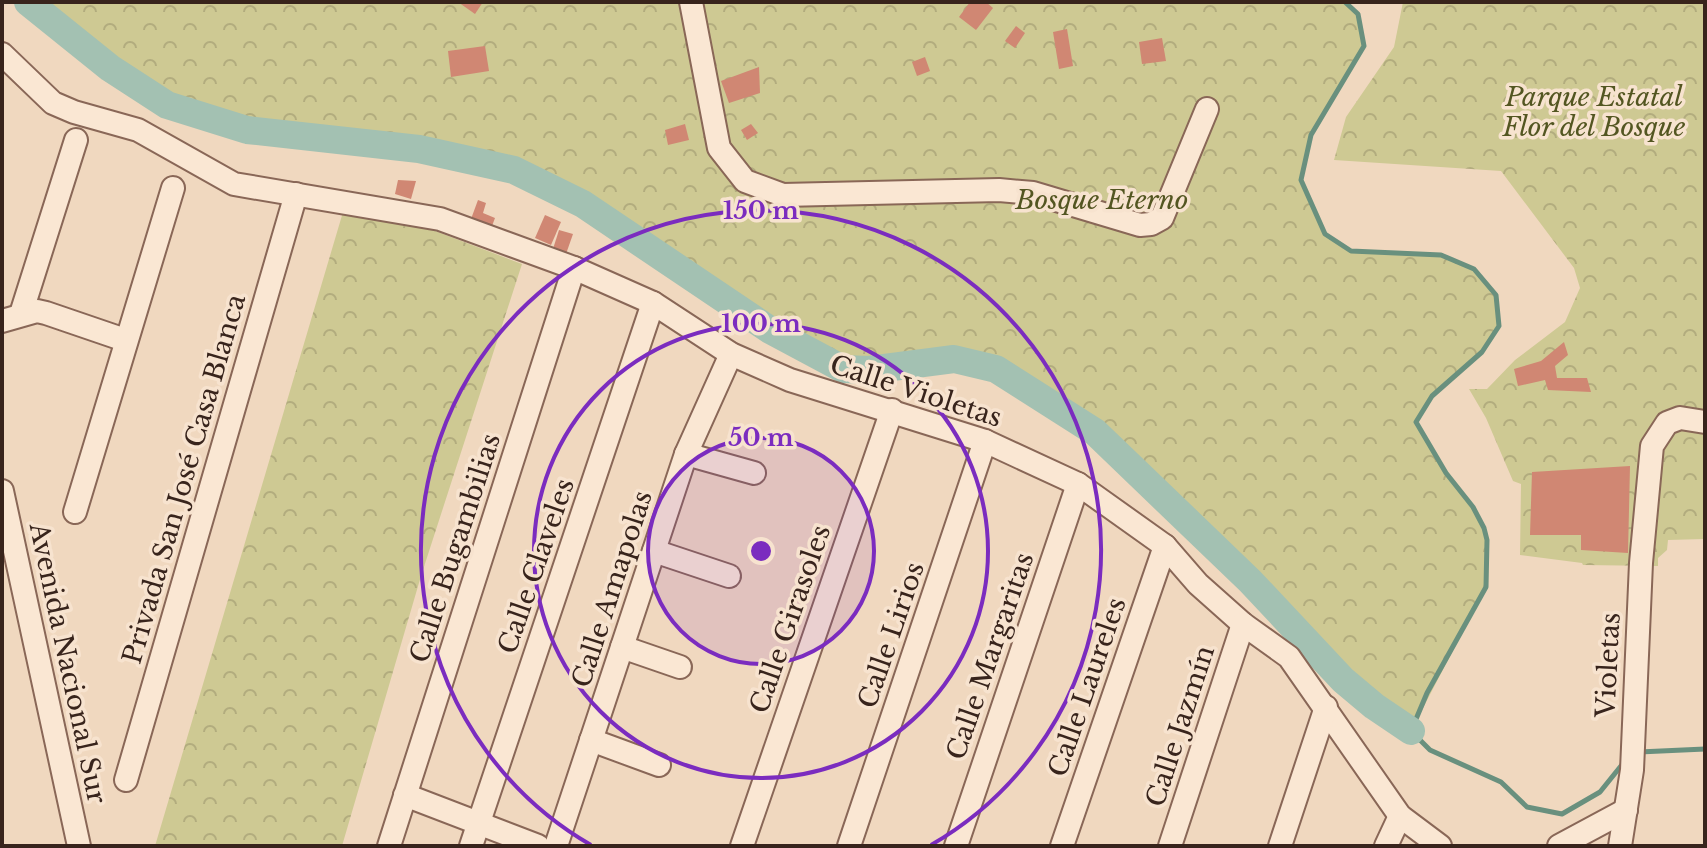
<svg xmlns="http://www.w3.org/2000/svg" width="1707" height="848" font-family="'Libre Baskerville',serif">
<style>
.park{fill:url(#park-crowns)}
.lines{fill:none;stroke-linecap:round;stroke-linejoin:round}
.stream{stroke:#69907e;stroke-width:5}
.river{stroke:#a3c1b2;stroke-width:28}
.building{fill:#d08773}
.minor-casing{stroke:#896757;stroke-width:26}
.minor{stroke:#fae7d3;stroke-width:22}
.ring{fill:none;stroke:#7b2cbf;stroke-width:4}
.labels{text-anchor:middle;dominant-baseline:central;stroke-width:7;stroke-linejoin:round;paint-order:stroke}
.park-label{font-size:26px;font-style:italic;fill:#535621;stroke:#f7e3cf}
.street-label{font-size:26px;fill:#38241c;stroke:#f7e3cf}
.centre{fill:#7b2cbf;stroke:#f7e3cf;stroke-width:4}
.ring-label{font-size:24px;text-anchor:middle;font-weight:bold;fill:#7b2cbf;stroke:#f7e3cf;stroke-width:7;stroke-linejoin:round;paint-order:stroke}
</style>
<defs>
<pattern id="park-crowns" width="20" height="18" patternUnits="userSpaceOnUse" patternTransform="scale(2)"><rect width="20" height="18" fill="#cec993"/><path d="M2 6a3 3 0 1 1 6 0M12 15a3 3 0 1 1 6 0" fill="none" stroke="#b2ac7e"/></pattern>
</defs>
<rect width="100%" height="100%" fill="#f0d8bf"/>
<g class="park">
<polygon points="28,2 1345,2 1358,14 1364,46 1311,135 1301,180 1325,234 1351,251 1441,255 1474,269 1496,295 1499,326 1482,352 1432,396 1416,422 1446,473 1473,507 1484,528 1487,540 1486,587 1411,731 1374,706 1343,680 1250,581 1095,432 996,369 954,359 869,370 843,369 770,330 583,204 514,170 419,149 247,130 167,105 110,68"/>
<polygon points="1403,2 1705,2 1705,539 1668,540 1667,550 1658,558 1658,566 1583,565 1582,563 1520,555 1521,484 1513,481 1486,418 1469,389 1487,389 1515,360 1565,322 1580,288 1574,268 1501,171 1334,160 1346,117 1394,47"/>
<polygon points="343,212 430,229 522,264 421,576 342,846 155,846"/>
</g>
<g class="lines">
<g class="stream">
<polyline points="1345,2 1358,14 1364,46 1311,135 1301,180 1325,234 1351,251 1441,255 1474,269 1496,295 1499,326 1482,352 1432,396 1416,422 1446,473 1473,507 1484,528 1487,540 1486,587 1427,693 1411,731 1430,750 1501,782 1527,807 1562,814 1600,792 1625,761"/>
<polyline points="1639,752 1705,749"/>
</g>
<polyline class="river" points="28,2 110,68 167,105 247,130 419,149 514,170 583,204 770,330 843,369 869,370 954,359 996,369 1095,432 1250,581 1343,680 1374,706 1411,731"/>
</g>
<g class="building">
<polygon points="458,2 483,2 475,14"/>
<polygon points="970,2 986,2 993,8 976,30 959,17"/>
<polygon points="1016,26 1025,33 1015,48 1005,41"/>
<polygon points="1067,29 1073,66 1059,69 1053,32"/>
<polygon points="1162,38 1166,61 1142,64 1139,42"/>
<polygon points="485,46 489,71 451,77 448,51"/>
<polygon points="925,57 930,71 917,76 912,62"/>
<polygon points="759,67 760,93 729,103 721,81"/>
<polygon points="685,124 689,140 668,145 665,130"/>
<polygon points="751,124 758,133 747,140 741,130"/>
<polygon points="398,180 416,181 411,199 395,194"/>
<polygon points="478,200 486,203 483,213 495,218 492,226 471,219"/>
<polygon points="545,215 561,222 551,245 535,238"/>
<polygon points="559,230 573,234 566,254 553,249"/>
<polygon points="1564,342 1568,355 1555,366 1557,378 1587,378 1591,392 1548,390 1545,380 1518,386 1514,369 1541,361"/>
<polygon points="1630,466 1628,553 1581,550 1581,535 1530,535 1532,472"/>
</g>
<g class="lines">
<defs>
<g id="minor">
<polyline points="691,2 719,148 745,181 783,195 999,190 1033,193 1140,225 1151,224 1162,218 1207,109"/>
<polyline points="2,54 53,103 74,112 138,130 234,184 440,219 574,268 653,303 731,354 790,380 985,441 1078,484 1165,546 1198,584 1243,624 1289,657 1400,816 1440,846"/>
<polyline points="21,314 76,140"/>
<polyline points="2,321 37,311 46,313 125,340"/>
<polyline points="686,454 754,473"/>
<polyline points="2,491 79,846"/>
<polyline points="75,512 173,188"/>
<polyline points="654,551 729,576"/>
<polyline points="622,647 680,667"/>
<polyline points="591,740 659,765"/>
<polyline points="126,780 296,194"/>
<polyline points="405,795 538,846"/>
<polyline points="389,846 574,268"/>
<polyline points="471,846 653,303"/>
<polyline points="556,846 686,454 731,354"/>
<polyline points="742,846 892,410"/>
<polyline points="849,846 985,441"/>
<polyline points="956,846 1078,484"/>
<polyline points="1062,846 1165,546"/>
<polyline points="1170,846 1243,624"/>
<polyline points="1280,846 1326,707"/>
<polyline points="1386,846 1400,816"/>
<polyline points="1559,846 1626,810"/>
<polyline points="1620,846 1632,770 1641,563 1652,446 1667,423 1680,418 1705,422"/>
</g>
</defs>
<use href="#minor" class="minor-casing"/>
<use href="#minor" class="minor"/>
</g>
<circle cx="761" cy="551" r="113" fill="#7b2cbf" fill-opacity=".12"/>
<g class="ring">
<circle cx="761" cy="551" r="113"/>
<circle cx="761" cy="551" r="227"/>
<path d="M591 845A340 340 0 1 1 931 845"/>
</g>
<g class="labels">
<g class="park-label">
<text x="1594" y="97">Parque Estatal<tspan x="1594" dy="30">Flor del Bosque</tspan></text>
<text x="1102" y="200">Bosque Eterno</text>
</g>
<g class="street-label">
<text transform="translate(916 391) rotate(18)">Calle Violetas</text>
<text transform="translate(184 479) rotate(-74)">Privada San José Casa Blanca</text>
<text transform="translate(455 548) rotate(-72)">Calle Bugambilias</text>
<text transform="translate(536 566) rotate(-71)">Calle Claveles</text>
<text transform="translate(612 589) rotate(-72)">Calle Amapolas</text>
<text transform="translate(790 619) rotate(-71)">Calle Girasoles</text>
<text transform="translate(891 635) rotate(-71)">Calle Lirios</text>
<text transform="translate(990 656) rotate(-71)">Calle Margaritas</text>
<text transform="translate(68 663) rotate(78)">Avenida Nacional Sur</text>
<text transform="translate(1608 665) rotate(-87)">Violetas</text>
<text transform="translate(1087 687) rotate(-71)">Calle Laureles</text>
<text transform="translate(1180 726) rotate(-72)">Calle Jazmín</text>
</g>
</g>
<circle cx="761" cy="551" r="12" class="centre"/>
<g class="ring-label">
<text x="761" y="219">150 m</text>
<text x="761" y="332">100 m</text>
<text x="761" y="446">50 m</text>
</g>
<rect width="1707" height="848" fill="none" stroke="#38241c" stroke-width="8"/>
</svg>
